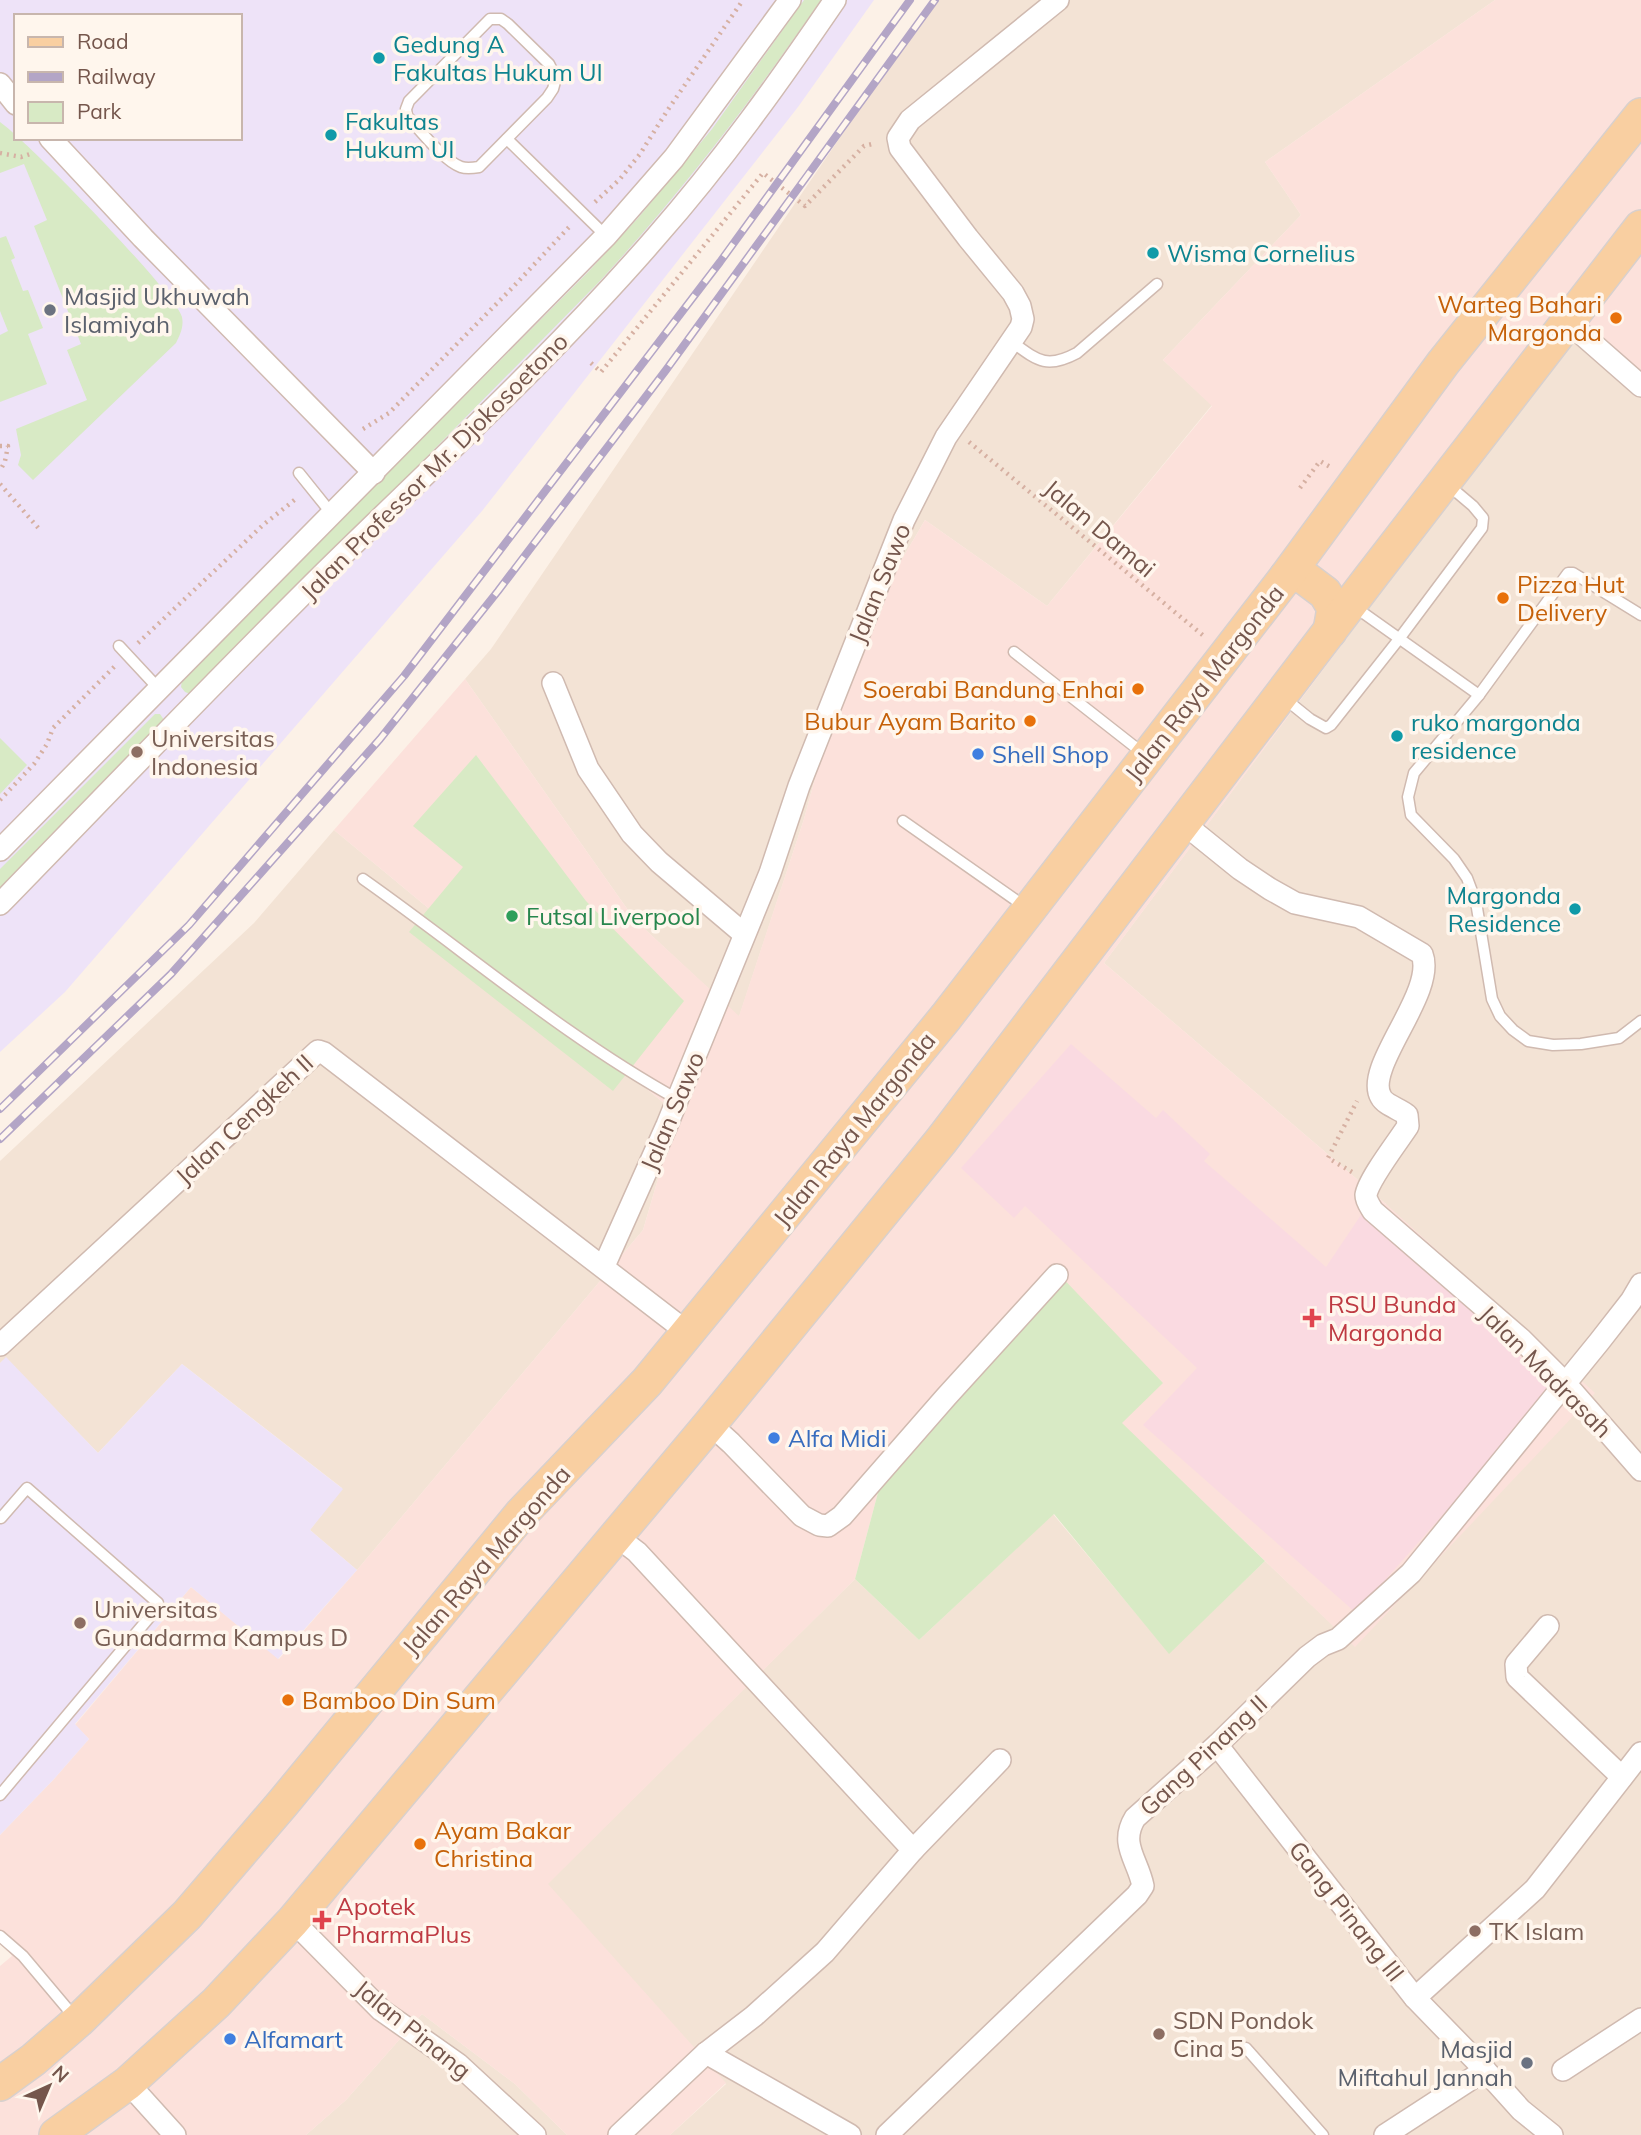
<svg xmlns="http://www.w3.org/2000/svg" width="1641" height="2135" font-family="Mulish,sans-serif">
<style>
.residential{fill:#f3e3d5}
.commercial{fill:#fce1db}
.education{fill:#eee3f8;fill-rule:evenodd}
.medical{fill:#fadae1}
.green{fill:#d8eac5}
.lines{fill:none;stroke-linecap:round;stroke-linejoin:round}
.service-casing{stroke:#d0bab0;stroke-width:13}
.minor-casing{stroke:#d0bab0;stroke-width:24}
.primary-casing{stroke:#d8d0cd;stroke-width:36}
.path{stroke:#d6b0a2;stroke-width:4.5;stroke-dasharray:2 5;stroke-linecap:butt}
.service{stroke:#fff;stroke-width:10}
.minor{stroke:#fff;stroke-width:21}
.primary{stroke:#f9cfa1;stroke-width:33}
.rail-casing{stroke:#b3a5c6;stroke-width:8}
.rail{stroke:#fff6ed;stroke-width:5;stroke-dasharray:16;stroke-linecap:butt}
.culture-dot{fill:#0f9aa8;stroke:#fff6ed;stroke-width:2.5}
.worship-dot{fill:#6b7280;stroke:#fff6ed;stroke-width:2.5}
.food-dot{fill:#e8710a;stroke:#fff6ed;stroke-width:2.5}
.education-dot{fill:#8d6e63;stroke:#fff6ed;stroke-width:2.5}
.shop-dot{fill:#3f7fe0;stroke:#fff6ed;stroke-width:2.5}
.leisure-dot{fill:#2e9e5b;stroke:#fff6ed;stroke-width:2.5}
.health-dot{fill:#e0444e;stroke:#fff6ed;stroke-width:2.5}
.labels{text-anchor:middle;dominant-baseline:central;stroke-width:7;stroke-linejoin:round;paint-order:stroke}
.culture-label{font-size:24px;fill:#0d838f;stroke:#fff6ed;text-anchor:start}
.worship-label{font-size:24px;fill:#5b616d;stroke:#fff6ed;text-anchor:start}
.food-label{font-size:24px;fill:#c56008;stroke:#fff6ed;text-anchor:end}
.street-label{font-size:24px;fill:#75564c;stroke:#fff6ed}
.education-label{font-size:24px;fill:#785e54;stroke:#fff6ed;text-anchor:start}
.shop-label{font-size:24px;fill:#366cbe;stroke:#fff6ed;text-anchor:start}
.leisure-label{font-size:24px;fill:#27864d;stroke:#fff6ed;text-anchor:start}
.health-label{font-size:24px;fill:#be3a42;stroke:#fff6ed;text-anchor:start}
</style>
<rect width="100%" height="100%" fill="#fcf1e7"/>
<g class="residential">
<polygon points="936,0 1495,0 1265,162 1301,215 1163,360 1212,405 1047,606 925,520 851,646 804,819 739,1017 635,920 465,679 491,649 914,29"/>
<polygon points="1583,321 1641,371 1641,2135 670,2135 726,2084 547,1884 855,1579 919,1640 1053,1514 1169,1653 1265,1561 1355,1646 1386,1204 1104,963"/>
<polygon points="334,830 677,1114 643,1230 357,1570 310,1530 342,1488 182,1364 98,1453 6,1358 0,1363 0,1161 254,923"/>
<polygon points="422,2014 515,2084 567,2135 306,2135 346,2100"/>
</g>
<polygon class="commercial" points="1495,0 1641,0 1641,371 1583,322 1104,963 1386,1204 1595,1393 1355,1647 1121,1423 880,1485 855,1579 548,1884 726,2083 670,2135 567,2135 515,2084 422,2014 346,2100 306,2135 0,2135 0,1966 12,1956 0,1941 0,1835 54,1779 89,1739 75,1725 191,1587 279,1659 357,1570 643,1230 677,1114 334,830 465,679 635,920 739,1016 804,819 851,646 925,520 1047,606 1212,406 1163,360 1301,215 1265,162"/>
<g class="education">
<path d="M0 0H874L798 107 482 511 65 992 0 1052ZM16 16H240V138H16Z"/>
<polygon points="6,1357 98,1453 182,1364 343,1489 310,1530 357,1570 278,1659 191,1587 75,1724 89,1739 54,1779 0,1835 0,1363"/>
</g>
<polygon class="medical" points="1071,1044 1156,1118 1163,1110 1210,1154 1204,1161 1326,1267 1365,1209 1554,1389 1356,1613 1143,1425 1197,1368 1025,1206 1014,1218 961,1168"/>
<g class="green">
<path d="M804 0H821C752 100 681 193 599 282L202 685 190 694 185 692 181 687 182 680 188 674 589 271 638 218 712 129Z"/>
<path d="M0 122C24 138 176 293 182 317 184 327 180 335 176 343L33 480 18 465 21 455 16 429 87 400 67 350 81 344 34 226 47 220 24 164 0 173Z"/>
<polygon points="6,236 15,258 11,260 23,291 28,290 43,328 28,334 47,384 0,402 0,335 8,331 0,311 0,238"/>
<polygon points="155,714 160,714 164,720 0,890 0,869"/>
<polygon points="0,738 27,765 0,794"/>
<polygon points="476,755 586,901 684,1001 613,1091 409,932 463,867 413,826"/>
<polygon points="1054,1269 1163,1383 1122,1423 1265,1561 1169,1654 1054,1514 919,1640 855,1579 880,1485"/>
</g>
<g class="lines">
<defs>
<g id="service">
<path d="M490 19H501L508 24 549 64 556 78 553 89 547 98 479 167C473 168 467 169 461 167 444 161 420 130 407 116L406 109 409 101Z"/>
<polyline points="507,139 606,236"/>
<path d="M1012 342C1038 361 1047 369 1077 353L1157 284"/>
<polyline points="299,473 332,514"/>
<polyline points="1352,605 1479,695"/>
<polyline points="1641,615 1573,573 1568,573 1479,695 1414,773 1408,797 1411,815 1454,859 1467,878 1476,902 1492,999 1500,1016 1513,1030 1528,1041 1553,1045 1581,1044 1619,1038 1641,1021"/>
<polyline points="119,646 159,689"/>
<polyline points="1014,652 1144,754"/>
<polyline points="1284,698 1310,719 1326,728 1331,725 1399,639 1482,528 1483,518 1473,506 1447,484"/>
<polyline points="903,821 1027,908"/>
<path d="M363 879C468 953 565 1037 677 1099"/>
<polyline points="0,1795 158,1607 158,1603 27,1488 1,1518"/>
<polyline points="0,1936 23,1956 76,2019"/>
<polyline points="1246,2048 1323,2135"/>
</g>
<g id="minor">
<polyline points="0,84 16,104"/>
<polyline points="50,138 143,238 374,473"/>
<polyline points="1568,322 1641,386"/>
<polyline points="553,683 588,769 632,834 659,862 744,934"/>
<path d="M1183 823 1240 869 1270 889 1295 903 1359 917 1422 954C1437 993 1363 1067 1381 1097 1385 1105 1400 1109 1407 1115L1408 1126C1399 1140 1368 1180 1366 1195 1366 1201 1370 1206 1373 1211L1521 1339 1564 1382 1641 1470"/>
<polyline points="0,850 606,236 674,158 790,0"/>
<path d="M0 904C108 793 215 681 325 572 437 462 553 356 656 237 722 162 779 82 835 0"/>
<polyline points="604,1266 667,1125 770,873 799,786 904,520 946,437 1021,327 1023,319 1020,306 1013,293 968,238 900,148 898,138 910,120 1058,0"/>
<polyline points="0,1345 318,1051 324,1053 687,1332"/>
<polyline points="710,1424 731,1443 802,1516 819,1525 828,1526 842,1516 946,1397 1057,1275"/>
<polyline points="616,1536 637,1552 913,1850"/>
<polyline points="1548,1626 1516,1664 1517,1677 1622,1777"/>
<polyline points="1217,1745 1415,1998 1485,2070 1521,2110 1552,2135"/>
<polyline points="293,1921 381,2010 458,2064 535,2135"/>
<polyline points="1415,1998 1535,1889 1641,1753"/>
<polyline points="706,2053 850,2135"/>
<polyline points="1563,2070 1641,2019"/>
<polyline points="128,2083 175,2135"/>
<polyline points="619,2135 706,2053 754,2016 825,1952 913,1850 1000,1760"/>
<path d="M887 2135 1137 1895 1143 1886C1138 1860 1119 1844 1135 1818L1217 1745 1307 1657 1323 1645 1338 1639 1411 1573 1599 1342 1631 1301 1641 1284"/>
<polyline points="1385,2135 1485,2070"/>
</g>
<g id="primary">
<polyline points="1286,577 1301,575 1325,593 1334,608 1330,631"/>
<polyline points="0,2084 33,2060 78,2021 187,1915 283,1803 521,1514 647,1382 946,1017 1286,577 1443,363 1641,115"/>
<polyline points="56,2135 128,2083 216,2003 293,1921 710,1424 941,1141 1370,578 1641,227"/>
</g>
</defs>
<use href="#service" class="service-casing"/>
<use href="#minor" class="minor-casing"/>
<use href="#primary" class="primary-casing"/>
<g class="path">
<polyline points="0,153 21,157 33,153"/>
<polyline points="595,202 620,179 640,154 667,111 743,0"/>
<polyline points="591,363 601,372 763,173 805,206 864,146 876,143"/>
<polyline points="363,429 389,413 514,286 571,225"/>
<polyline points="969,442 1205,637"/>
<polyline points="0,446 8,446 5,461 0,471"/>
<polyline points="0,484 41,531"/>
<polyline points="1300,488 1320,461 1332,468"/>
<polyline points="138,643 263,525 297,498"/>
<polyline points="0,800 34,764 47,744 53,728 115,666"/>
<polyline points="1352,1172 1328,1158 1357,1101"/>
</g>
<use href="#service" class="service"/>
<use href="#minor" class="minor"/>
<use href="#primary" class="primary"/>
<defs>
<g id="rail">
<polyline points="0,1109 189,925 404,676 720,262 910,0"/>
<polyline points="0,1139 171,974 380,739 498,591 666,370 935,0"/>
</g>
</defs>
<use href="#rail" class="rail-casing"/>
<use href="#rail" class="rail"/>
</g>
<g class="culture-dot">
<circle cx="379" cy="58" r="7"/>
<circle cx="331" cy="135" r="7"/>
<circle cx="1153" cy="253" r="7"/>
<circle cx="1397" cy="736" r="7"/>
<circle cx="1575" cy="909" r="7"/>
</g>
<g class="worship-dot">
<circle cx="50" cy="310" r="7"/>
<circle cx="1527" cy="2063" r="7"/>
</g>
<g class="food-dot">
<circle cx="1616" cy="318" r="7"/>
<circle cx="1503" cy="598" r="7"/>
<circle cx="1138" cy="689" r="7"/>
<circle cx="1030" cy="721" r="7"/>
<circle cx="288" cy="1700" r="7"/>
<circle cx="420" cy="1844" r="7"/>
</g>
<g class="education-dot">
<circle cx="137" cy="752" r="7"/>
<circle cx="80" cy="1623" r="7"/>
<circle cx="1475" cy="1931" r="7"/>
<circle cx="1159" cy="2034" r="7"/>
</g>
<g class="shop-dot">
<circle cx="978" cy="754" r="7"/>
<circle cx="774" cy="1438" r="7"/>
<circle cx="230" cy="2039" r="7"/>
</g>
<circle class="leisure-dot" cx="512" cy="916" r="7"/>
<g class="health-dot">
<path d="M1308.5 1307.5h7v7h7v7h-7v7h-7v-7h-7v-7h7z"/>
<path d="M318.5 1909.5h7v7h7v7h-7v7h-7v-7h-7v-7h7z"/>
</g>
<g class="labels">
<g class="culture-label">
<text x="393" y="44">Gedung A<tspan x="393" dy="28">Fakultas Hukum UI</tspan></text>
<text x="345" y="121">Fakultas<tspan x="345" dy="28">Hukum UI</tspan></text>
<text x="1167" y="253">Wisma Cornelius</text>
<text x="1411" y="722">ruko margonda<tspan x="1411" dy="28">residence</tspan></text>
<text x="1561" y="895" text-anchor="end">Margonda<tspan x="1561" dy="28">Residence</tspan></text>
</g>
<g class="worship-label">
<text x="64" y="296">Masjid Ukhuwah<tspan x="64" dy="28">Islamiyah</tspan></text>
<text x="1513" y="2049" text-anchor="end">Masjid<tspan x="1513" dy="28">Miftahul Jannah</tspan></text>
</g>
<g class="food-label">
<text x="1602" y="304">Warteg Bahari<tspan x="1602" dy="28">Margonda</tspan></text>
<text x="1517" y="584" text-anchor="start">Pizza Hut<tspan x="1517" dy="28">Delivery</tspan></text>
<text x="1124" y="689">Soerabi Bandung Enhai</text>
<text x="1016" y="721">Bubur Ayam Barito</text>
<text x="302" y="1700" text-anchor="start">Bamboo Din Sum</text>
<text x="434" y="1830" text-anchor="start">Ayam Bakar<tspan x="434" dy="28">Christina</tspan></text>
</g>
<g class="street-label">
<text transform="translate(434 466) rotate(-45)">Jalan Professor Mr. Djokosoetono</text>
<text transform="translate(1100 528) rotate(40)">Jalan Damai</text>
<text transform="translate(879 583) rotate(-68)">Jalan Sawo</text>
<text transform="translate(1204 683) rotate(-52)">Jalan Raya Margonda</text>
<text transform="translate(672 1111) rotate(-67)">Jalan Sawo</text>
<text transform="translate(244 1119) rotate(-43)">Jalan Cengkeh II</text>
<text transform="translate(854 1129) rotate(-51)">Jalan Raya Margonda</text>
<text transform="translate(1546 1371) rotate(45)">Jalan Madrasah</text>
<text transform="translate(486 1560) rotate(-49)">Jalan Raya Margonda</text>
<text transform="translate(1203 1755) rotate(-43)">Gang Pinang II</text>
<text transform="translate(1347 1911) rotate(52)">Gang Pinang III</text>
<text transform="translate(413 2029) rotate(39)">Jalan Pinang</text>
</g>
<g class="education-label">
<text x="151" y="738">Universitas<tspan x="151" dy="28">Indonesia</tspan></text>
<text x="94" y="1609">Universitas<tspan x="94" dy="28">Gunadarma Kampus D</tspan></text>
<text x="1489" y="1931">TK Islam</text>
<text x="1173" y="2020">SDN Pondok<tspan x="1173" dy="28">Cina 5</tspan></text>
</g>
<g class="shop-label">
<text x="992" y="754">Shell Shop</text>
<text x="788" y="1438">Alfa Midi</text>
<text x="244" y="2039">Alfamart</text>
</g>
<g class="leisure-label">
<text x="526" y="916">Futsal Liverpool</text>
</g>
<g class="health-label">
<text x="1328" y="1304">RSU Bunda<tspan x="1328" dy="28">Margonda</tspan></text>
<text x="336" y="1906">Apotek<tspan x="336" dy="28">PharmaPlus</tspan></text>
</g>
</g>
<rect x="14" y="14" width="228" height="126" fill="#fff6ed" stroke="#c8b6ad" stroke-width="2"/>
<rect x="28" y="37" width="35" height="10" fill="#f9cfa1" stroke="#c8b6ad" stroke-width="2"/>
<text x="77" y="49" font-size="21" fill="#75564c">Road</text>
<rect x="28" y="72" width="35" height="10" fill="#b3a5c6" stroke="#c8b6ad" stroke-width="2"/>
<text x="77" y="84" font-size="21" fill="#75564c">Railway</text>
<rect x="28" y="102" width="35" height="21" fill="#d8eac5" stroke="#c8b6ad" stroke-width="2"/>
<text x="77" y="119" font-size="21" fill="#75564c">Park</text>
<g transform="translate(49 2086) rotate(44)" stroke="#fff6ed" stroke-width="5" paint-order="stroke">
<path d="M0-5L12 26L0 18L-12 26Z" fill="#75564c"/>
<text y="-10" font-size="19" font-weight="bold" text-anchor="middle" fill="#75564c">N</text>
</g>
</svg>
